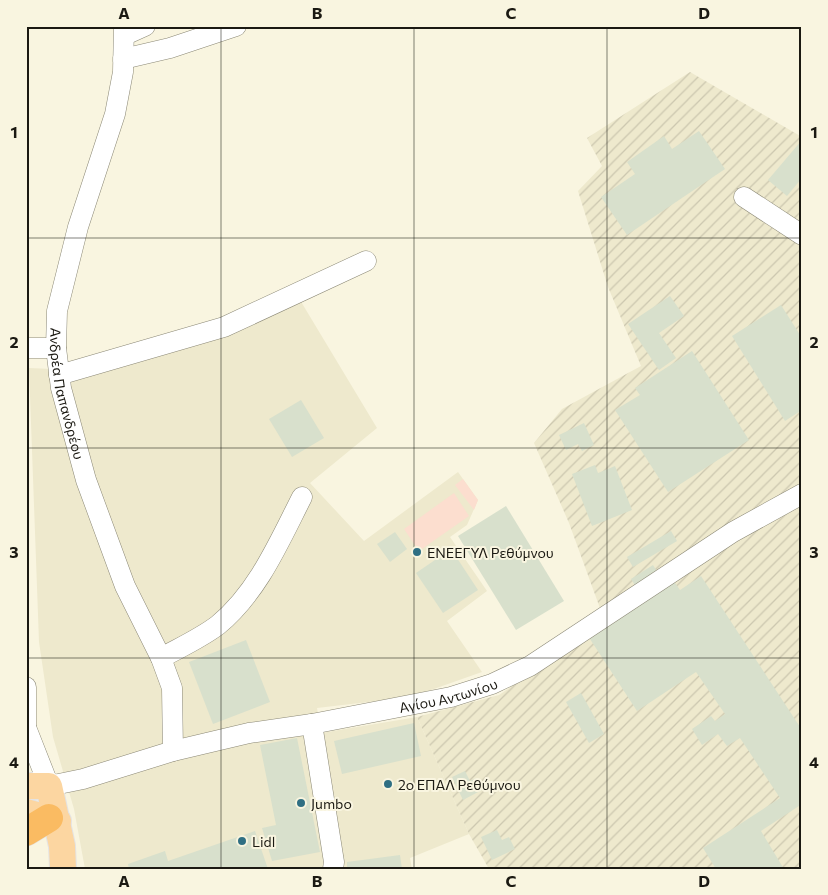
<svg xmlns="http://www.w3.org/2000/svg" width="828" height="895" font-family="Commissioner,sans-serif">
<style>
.built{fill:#eee9cd}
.industrial{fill:url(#industrial-furrows)}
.garden{fill:#fcdecf}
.building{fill:#d8e0cc}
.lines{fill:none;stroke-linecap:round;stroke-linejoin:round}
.minor-casing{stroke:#8b8876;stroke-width:21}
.major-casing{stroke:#e4e3e3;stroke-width:28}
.highway-casing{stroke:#e4e3e3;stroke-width:29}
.minor{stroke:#fff;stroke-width:20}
.major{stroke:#fcd6a1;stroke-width:26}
.highway{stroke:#fabb62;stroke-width:28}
.grid{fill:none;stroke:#1b1912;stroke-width:1;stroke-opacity:0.55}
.poi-dot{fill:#2f6f83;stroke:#f9f5e0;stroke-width:2}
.labels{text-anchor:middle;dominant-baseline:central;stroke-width:4;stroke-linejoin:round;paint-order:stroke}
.street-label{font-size:14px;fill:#1b1912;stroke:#f9f5e0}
.poi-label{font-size:14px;fill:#1b1912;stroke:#f9f5e0;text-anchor:start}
.neatline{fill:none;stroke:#1b1912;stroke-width:2}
.grid-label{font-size:16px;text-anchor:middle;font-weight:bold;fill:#1b1912}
</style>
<defs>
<pattern id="industrial-furrows" width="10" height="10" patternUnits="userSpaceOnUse" patternTransform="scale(1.25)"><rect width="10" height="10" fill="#eee9cd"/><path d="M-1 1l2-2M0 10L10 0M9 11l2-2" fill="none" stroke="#ccc7af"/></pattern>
</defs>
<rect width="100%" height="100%" fill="#f9f5e0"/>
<polygon class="built" points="300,300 377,428 310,483 364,541 458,472 478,500 467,525 450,537 487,591 447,621 482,672 411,697 317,708 321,733 417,717 469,834 410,858 412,869 85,869 74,809 53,737 39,642 29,368 52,369"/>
<polygon class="industrial" points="690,72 802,137 802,869 489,869 469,834 417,717 499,695 605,622 569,523 534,443 562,409 641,366 608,287 578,191 602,166 587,138"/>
<g class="garden">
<polygon points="463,479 478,500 474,510 455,485"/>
<polygon points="454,493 469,516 419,551 404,529"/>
</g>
<g class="building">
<polygon points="699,131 725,169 627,235 601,197 635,174 627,162 664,136 672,149"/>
<polygon points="802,140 802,178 787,196 768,180"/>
<polygon points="670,296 684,316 659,333 676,358 659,370 628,324"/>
<polygon points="781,305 802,338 802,410 785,421 732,336"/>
<polygon points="692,351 749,440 668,492 615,410 640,395 635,388"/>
<polygon points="301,400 324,438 292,457 269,419"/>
<polygon points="584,423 594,445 582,451 578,444 566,450 559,435"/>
<polygon points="595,465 598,473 615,466 632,510 592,526 572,474"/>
<polygon points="506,506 564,601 516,630 458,536"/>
<polygon points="671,531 677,541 633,567 627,557"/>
<polygon points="395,532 407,549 390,562 377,544"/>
<polygon points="451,549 478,590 443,613 416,573"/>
<polygon points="653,565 658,573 636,587 631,579"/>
<polygon points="701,576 802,730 802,804 761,831 784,869 716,869 703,848 780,798 740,738 727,746 718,734 702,745 692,729 711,716 715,721 725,714 696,672 637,711 588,636 673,580 680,590"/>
<polygon points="246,640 270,702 213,724 189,662"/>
<polygon points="581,693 604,734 589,743 566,702"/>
<polygon points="414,723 421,756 342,774 334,741"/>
<polygon points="297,738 320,852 272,861 262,828 276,825 260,745"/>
<polygon points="465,771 470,781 476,778 482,790 463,800 452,777"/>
<polygon points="497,830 502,840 509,837 515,849 492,860 481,837"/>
<polygon points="255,831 268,869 129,869 128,864 165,851 168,861"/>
<polygon points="400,855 402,869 347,869 347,862"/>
</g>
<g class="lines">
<defs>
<g id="minor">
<path id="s1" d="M124 26 123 72 115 114 78 227 57 311 56 348 61 388 86 480 125 586 161 658 172 688 173 751"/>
<polyline points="125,35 145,26"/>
<polyline points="123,59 170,48 236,26"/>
<polyline points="744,197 802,235"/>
<polyline points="26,348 56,348"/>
<polyline points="59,375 224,327 366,261"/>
<path d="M161 658C179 648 201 638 218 625 258 592 279 542 302 497"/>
<polyline points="26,687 26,738"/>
<polyline points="312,724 334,862 333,869"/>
<path id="s2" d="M27 730 49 786 83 779 173 751 249 733 312 724 451 697 492 684 530 666 733 532 802 494"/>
</g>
<g id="major">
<polyline points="26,786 49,786 62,846 63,869"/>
<polyline points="26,812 58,821"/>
</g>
<polyline id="highway" points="26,832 49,818"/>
</defs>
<use href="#minor" class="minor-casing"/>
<use href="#major" class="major-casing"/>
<use href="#highway" class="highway-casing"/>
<use href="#minor" class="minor"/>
<use href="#major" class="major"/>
<use href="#highway" class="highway"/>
</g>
<path class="grid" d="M221 26V869M414 26V869M607 26V869M26 238H802M26 448H802M26 658H802"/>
<g class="poi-dot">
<circle cx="417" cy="552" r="5"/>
<circle cx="388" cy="784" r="5"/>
<circle cx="301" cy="803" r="5"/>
<circle cx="242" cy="841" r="5"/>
</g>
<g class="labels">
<g class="street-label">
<text stroke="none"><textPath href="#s1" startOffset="378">Ανδρέα Παπανδρέου</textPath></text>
<text stroke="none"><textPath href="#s2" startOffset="470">Αγίου Αντωνίου</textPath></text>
</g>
<g class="poi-label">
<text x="427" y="552">ΕΝΕΕΓΥΛ Ρεθύμνου</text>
<text x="398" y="784">2ο ΕΠΑΛ Ρεθύμνου</text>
<text x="311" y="803">Jumbo</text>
<text x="252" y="841">Lidl</text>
</g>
</g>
<rect width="828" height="895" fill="none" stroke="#f9f5e0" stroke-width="55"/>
<rect x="28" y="28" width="772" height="840" class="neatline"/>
<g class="grid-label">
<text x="124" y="19">A</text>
<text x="317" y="19">B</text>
<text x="511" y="19">C</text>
<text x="704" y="19">D</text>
<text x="14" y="138">1</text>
<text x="814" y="138">1</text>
<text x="14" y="348">2</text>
<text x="814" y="348">2</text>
<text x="14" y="558">3</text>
<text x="814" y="558">3</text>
<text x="14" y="768">4</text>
<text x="814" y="768">4</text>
<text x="124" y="887">A</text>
<text x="317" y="887">B</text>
<text x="511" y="887">C</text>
<text x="704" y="887">D</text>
</g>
</svg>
